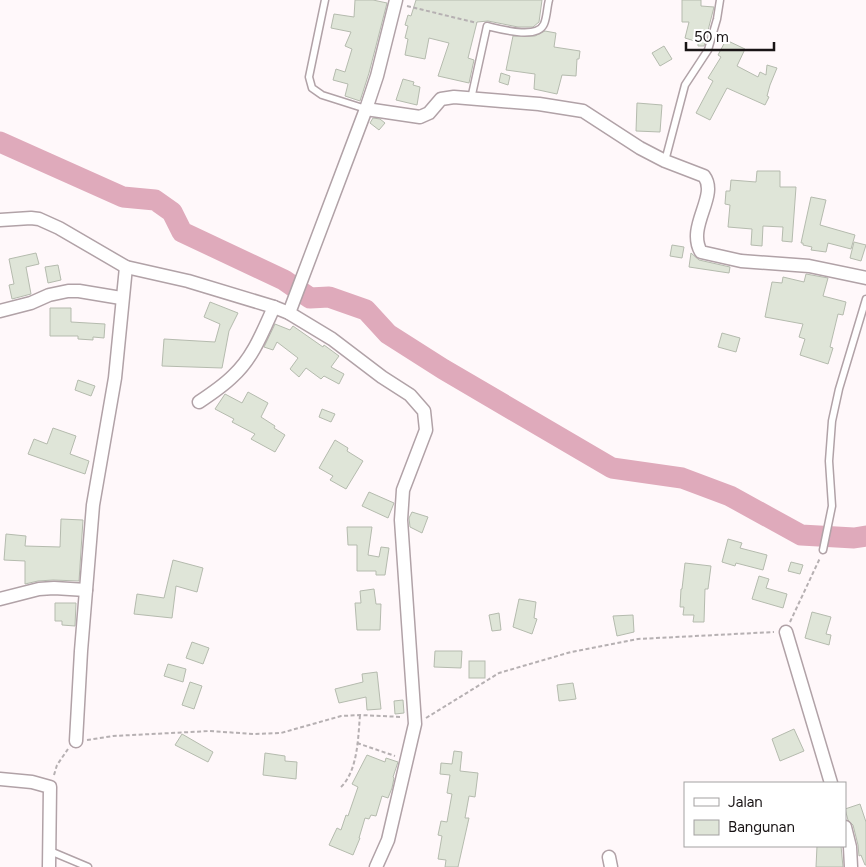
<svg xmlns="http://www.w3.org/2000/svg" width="866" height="867" font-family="Figtree,sans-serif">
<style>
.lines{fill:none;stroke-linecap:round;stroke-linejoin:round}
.river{stroke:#dfaabb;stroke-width:21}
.building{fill:#dfe5d8;stroke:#b5bbae}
.service-casing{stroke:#b1a2a7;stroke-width:9}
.minor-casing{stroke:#b1a2a7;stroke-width:15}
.path{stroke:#b6b0b2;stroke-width:2;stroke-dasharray:4 2.5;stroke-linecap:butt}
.service{stroke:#fff;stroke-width:6}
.minor{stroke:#fff;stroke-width:12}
</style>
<rect width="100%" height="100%" fill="#fff8fa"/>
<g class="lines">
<polyline class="river" points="0,142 123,197 155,200 172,212 182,232 284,280 310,298 329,297 366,310 388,334 443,369 612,468 682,478 730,496 801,535 854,538 866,536"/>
</g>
<g class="building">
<polygon points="355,0 373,0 387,3 369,73 360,101 345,96 348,84 333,80 336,69 345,72 352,49 345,46 351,32 331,28 334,14 354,17"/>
<polygon points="416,0 542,0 539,22 533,27 518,27 488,21 477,22 468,58 474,60 469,83 438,76 449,43 429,38 425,59 405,55 408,39 405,38 408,26 405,25 408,15 411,16"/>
<polygon points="682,0 701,0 701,6 714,7 704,46 698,46 698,42 685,38 689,22 682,22"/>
<polygon points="545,31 556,33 554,47 580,51 579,59 577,59 576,76 562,75 557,94 534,89 535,74 506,70 513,36 535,36"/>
<polygon points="726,40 745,49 737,66 758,77 760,72 766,75 767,65 777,68 770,85 767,96 769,97 765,105 727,88 710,120 696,113 713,81 708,78 721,57 718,55"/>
<polygon points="664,46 672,59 660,66 652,53"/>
<polygon points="501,73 510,76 508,85 499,82"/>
<polygon points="403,79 414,82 413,85 420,87 417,105 396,100"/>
<polygon points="637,103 662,105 660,132 636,131"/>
<polygon points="373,118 380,119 385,123 379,130 370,123"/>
<polygon points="757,171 780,171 780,187 796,187 792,242 782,241 783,227 763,226 762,246 751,245 752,229 728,227 730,205 725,204 726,191 730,191 731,180 756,182"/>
<polygon points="811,197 826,200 820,225 855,235 851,249 828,243 826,252 811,250 812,247 803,245 803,243 801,243"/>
<polygon points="854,242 866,245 861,261 850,258"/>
<polygon points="672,245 684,247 682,258 670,256"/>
<polygon points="36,253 39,264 26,267 31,294 12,299 9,285 14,284 9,259"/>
<polygon points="691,253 699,260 730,267 729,273 689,267"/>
<polygon points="58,265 61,280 48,283 45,267"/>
<polygon points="806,274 828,278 823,296 846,302 843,315 838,314 830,347 833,348 828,364 800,355 805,339 799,337 803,324 765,317 772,282 782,283 783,277 804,282"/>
<polygon points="210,302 238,313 229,331 222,368 162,366 164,339 215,342 220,324 204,317"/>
<polygon points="50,308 71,308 71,322 105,324 104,338 93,337 93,340 78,339 78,336 50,336"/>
<polygon points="275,324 290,330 293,326 323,347 324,345 339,356 331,367 344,374 339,384 324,376 321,379 306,368 299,377 290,369 298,358 277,342 273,350 264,347"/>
<polygon points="722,333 740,338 736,352 718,347"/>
<polygon points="78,380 95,386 91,396 75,390"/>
<polygon points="248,392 268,403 261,417 275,426 274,428 285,435 275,452 251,439 255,434 232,422 234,419 215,409 225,394 242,403"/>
<polygon points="322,409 335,414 331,422 319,417"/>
<polygon points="53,428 76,436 70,454 89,461 85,474 28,454 34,439 47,444"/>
<polygon points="335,440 348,448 347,451 363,461 346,489 330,480 333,476 319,468"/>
<polygon points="369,492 394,503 388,518 362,506"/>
<polygon points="412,512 428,517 422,533 410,527 409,518"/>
<polygon points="61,519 83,520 79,581 53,580 38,581 25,584 25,561 4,560 6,534 26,536 25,546 60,547"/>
<polygon points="347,527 372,527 368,555 379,557 381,547 389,548 385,575 376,575 376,571 357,571 357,545 348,545"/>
<polygon points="728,539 742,543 740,548 767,555 763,570 736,563 735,566 722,562"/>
<polygon points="173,560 203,568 197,592 176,586 172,618 134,614 137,594 164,598"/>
<polygon points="791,562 803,565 800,574 788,571"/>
<polygon points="685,563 711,566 708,589 705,589 704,622 693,622 694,615 683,615 684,607 680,607 681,589 682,589"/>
<polygon points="759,576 769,579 766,588 787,594 783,608 752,599"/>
<polygon points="374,589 376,604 381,604 380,630 357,630 355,603 361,603 360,591"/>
<polygon points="519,599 536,602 534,618 537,619 532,634 513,627"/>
<polygon points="55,603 76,603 75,626 62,625 62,621 55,621"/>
<polygon points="812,612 831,617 826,634 831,635 829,645 805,638"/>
<polygon points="499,613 501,630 492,631 489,615"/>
<polygon points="633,615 634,632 617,636 613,616"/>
<polygon points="192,642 209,648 203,664 186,658"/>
<polygon points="435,651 462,651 461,668 434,667"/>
<rect x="469" y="661" width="16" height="17"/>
<polygon points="168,664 186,669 183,682 164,676"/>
<polygon points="377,672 381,709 367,710 366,697 339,703 335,689 363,682 362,674"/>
<polygon points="190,682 202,686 194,709 182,705"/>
<polygon points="573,683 576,699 559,701 557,685"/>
<polygon points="403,700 404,713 395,714 394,701"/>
<polygon points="794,729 804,751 780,761 772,739"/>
<polygon points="182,734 213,752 208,762 175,745"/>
<polygon points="454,751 462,752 460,771 478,773 475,797 469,796 465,818 469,818 458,867 445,867 446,860 438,859 442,836 438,835 441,821 447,822 452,794 447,793 450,775 440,774 441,763 452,764"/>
<polygon points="265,753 285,756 285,761 297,762 296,779 263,775"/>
<polygon points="367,755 385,762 386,758 398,762 393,777 394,778 392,788 388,798 382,796 376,816 371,815 369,819 365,818 359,838 360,838 353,855 329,845 337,828 341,830 346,815 348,816 358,787 352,784"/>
<polygon points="860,804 866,822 866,865 865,865 861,855 859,856 858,845 853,825 848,820 845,809"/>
<polygon points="817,846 841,846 843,867 816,867"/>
</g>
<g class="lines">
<defs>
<g id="service">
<polyline points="325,0 309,77 312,88 322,95 366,109"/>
<path d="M471 99 487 26C500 29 537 40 544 24 547 17 547 7 549 0"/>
<polyline points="665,161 685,85 708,50 717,19 720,0"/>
<polyline points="823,550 832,506 829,461 832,421 839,389 866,299"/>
<polyline points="50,851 88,867"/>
</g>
<g id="minor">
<path d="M366 109 420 117 429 113 441 99 454 97 539 104 583 111 640 148 665 161 704 176C719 196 686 226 701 252L741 261 809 266 866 278"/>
<polyline points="0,220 31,218 39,219 59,228 126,267 188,281 274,307 289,313 332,339 382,377 410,395 424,411 426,430 403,490 401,520 415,724 388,840 376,867"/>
<polyline points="0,311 31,303 49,295 68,291 79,291 121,298"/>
<polyline points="289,313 366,109 377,76 396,0"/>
<path d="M199 402C211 394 223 386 233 376 253 358 263 331 274 307"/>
<polyline points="0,599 39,589 54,588 86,590"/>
<polyline points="786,632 831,783"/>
<polyline points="76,741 81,651 93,505 115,378 126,267"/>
<polyline points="0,779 32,782 50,787 49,867"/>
<polyline points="845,827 850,847 851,867"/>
<polyline points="609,857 611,867"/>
</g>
</defs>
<use href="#service" class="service-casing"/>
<use href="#minor" class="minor-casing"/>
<g class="path">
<polyline points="407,6 477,23"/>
<polyline points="790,622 820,558"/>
<polyline points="426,718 499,673 571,652 638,639 774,632"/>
<polyline points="87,740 113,736 210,731 253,734 281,733 341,716 360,715 402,717"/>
<polyline points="357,743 395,756"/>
<polyline points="54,775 57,765 68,749"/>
<path d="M341 787C358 770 358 738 360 715"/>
</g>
<use href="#service" class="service"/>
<use href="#minor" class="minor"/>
</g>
<rect x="684" y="782" width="162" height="65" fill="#ffffff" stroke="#a3a1a1"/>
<rect x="694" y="798" width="25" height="8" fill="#ffffff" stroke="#a3a1a1"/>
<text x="728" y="807" font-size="15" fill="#191415">Jalan</text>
<rect x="694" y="820" width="25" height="15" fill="#dfe5d8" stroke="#a3a1a1"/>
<text x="728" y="832" font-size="15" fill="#191415">Bangunan</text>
<path d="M686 42v8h88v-8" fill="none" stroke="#191415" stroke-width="2.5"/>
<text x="694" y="42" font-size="15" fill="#191415" stroke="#ffffff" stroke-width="4" paint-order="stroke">50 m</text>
</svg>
